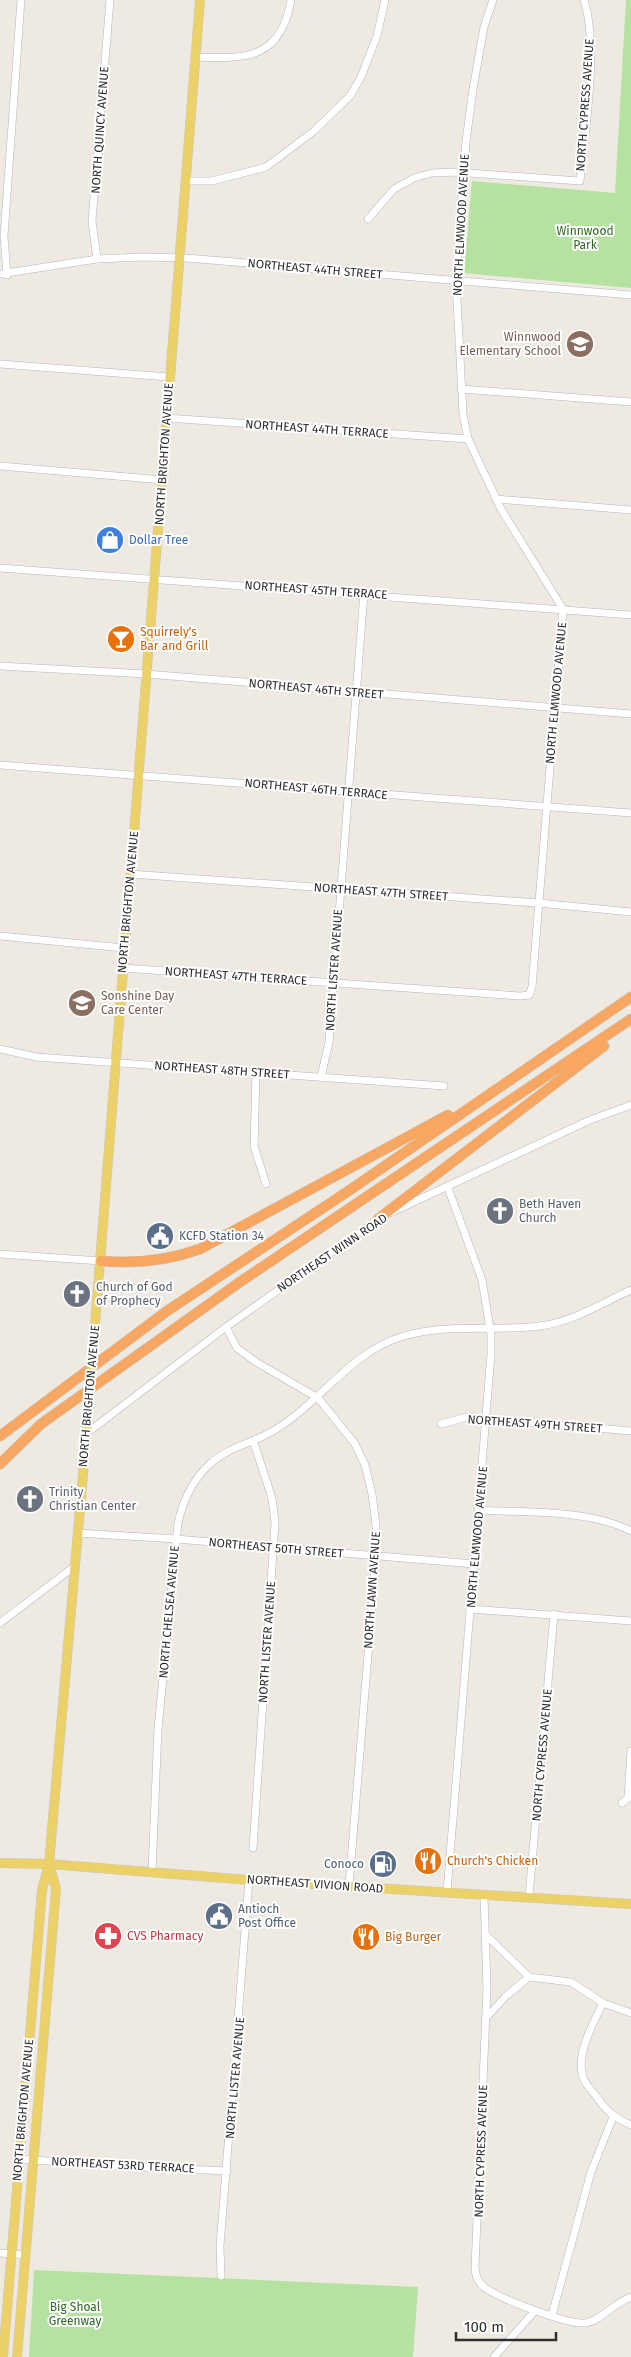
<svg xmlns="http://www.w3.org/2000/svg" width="631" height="2357" font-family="'Fira Sans',sans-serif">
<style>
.green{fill:#b5e2a0}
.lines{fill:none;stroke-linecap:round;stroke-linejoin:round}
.minor-casing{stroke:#b4b7c0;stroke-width:8}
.major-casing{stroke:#c9c9c9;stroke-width:10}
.highway-casing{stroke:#c9c9c9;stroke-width:11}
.minor{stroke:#fff;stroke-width:7}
.major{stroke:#ecd068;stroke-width:9}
.highway{stroke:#f8a762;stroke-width:10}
.major-bridge-casing{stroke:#c9c9c9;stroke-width:10;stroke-linecap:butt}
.major-bridge{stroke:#ecd068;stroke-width:9}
.labels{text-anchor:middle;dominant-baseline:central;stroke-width:4;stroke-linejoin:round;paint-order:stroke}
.street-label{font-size:12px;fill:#2e2e2e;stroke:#fff}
.park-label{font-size:12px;fill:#2c6a1e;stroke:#fff}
.education-label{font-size:12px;fill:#785e54;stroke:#fff;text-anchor:end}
.shop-label{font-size:12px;fill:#366cbe;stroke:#fff;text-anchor:start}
.food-label{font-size:12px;fill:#c56008;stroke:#fff;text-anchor:start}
.worship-label{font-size:12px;fill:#5b616d;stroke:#fff;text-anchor:start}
.service-label{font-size:12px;fill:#4e5e75;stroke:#fff;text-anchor:start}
.health-label{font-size:12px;fill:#be3a42;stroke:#fff;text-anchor:start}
</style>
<rect width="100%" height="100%" fill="#eee9e1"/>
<g class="green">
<polygon points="626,0 631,0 631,288 464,273 472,181 615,193"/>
<polygon points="34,2270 418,2287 413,2357 29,2357"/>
</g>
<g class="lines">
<defs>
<g id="minor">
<path d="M195 57C245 59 281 60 291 0"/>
<polyline points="185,181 212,181 266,167 314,131 350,96 361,77 377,36 385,0"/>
<path d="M368 219 394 189 414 178 432 173 455 172 580 181C585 131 599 46 584 0"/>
<polyline points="97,259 92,221 110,0"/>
<polyline points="0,274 97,259 143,257 186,258 631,295"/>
<polyline points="7,275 4,236 21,0"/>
<polyline points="0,364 169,377"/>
<polyline points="461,389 631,402"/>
<polyline points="166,418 468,439"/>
<polyline points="0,466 163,480"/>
<polyline points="496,499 631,510"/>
<polyline points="0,568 631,615"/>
<polyline points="0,666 146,674 631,714"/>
<polyline points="0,765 631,813"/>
<polyline points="130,874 538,903 631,912"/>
<polyline points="0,936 124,948"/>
<polyline points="123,968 520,996 529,995 532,987 563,609 501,509 468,439 463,414 456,281 466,141 473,89 484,27 493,0"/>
<polyline points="0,1049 36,1057 444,1086"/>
<polyline points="256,1073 254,1146 266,1184"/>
<polyline points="321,1077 329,1042 364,593"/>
<polyline points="390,1213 590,1120 631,1105"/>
<polyline points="0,1254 101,1261"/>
<polyline points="226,1327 237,1348 256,1362 318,1398 355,1444 365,1465 372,1494 376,1525 376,1557 349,1886"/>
<polyline points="441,1424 467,1417 631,1431"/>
<polyline points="87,1433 226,1327 380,1218"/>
<polyline points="253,1440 272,1498 275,1523 253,1848"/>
<path d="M479 1510C525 1513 589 1509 631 1531"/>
<polyline points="77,1533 176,1539 474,1564"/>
<polyline points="470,1609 631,1621"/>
<polyline points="0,1623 75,1566"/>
<polyline points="628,1798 631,1751"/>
<polyline points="622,1803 628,1798"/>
<path d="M152 1871 158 1729 178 1523C183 1501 193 1479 210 1464 228 1447 253 1443 273 1431 321 1403 349 1352 404 1336 449 1323 494 1332 540 1326 572 1322 602 1303 631 1290"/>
<polyline points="447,1892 491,1354 491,1335 482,1280 448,1188"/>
<path d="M484 1895 487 1988 475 2267C475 2274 478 2282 484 2287 498 2298 568 2325 585 2323 599 2322 615 2302 631 2297"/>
<polyline points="529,1896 554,1614"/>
<polyline points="485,1934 529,1977 571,1982 603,2003 631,2013"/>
<path d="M603 2003C593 2024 574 2056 584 2080 587 2086 592 2091 596 2096 606 2111 615 2118 631 2125"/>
<polyline points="486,2018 506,1996 529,1977"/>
<polyline points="19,2159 117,2166 227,2171"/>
<polyline points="0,2253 25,2255"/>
<polyline points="221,2276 220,2246 249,1880"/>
<polyline points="552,2315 591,2172 613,2117"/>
<polyline points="494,2357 534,2312"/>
</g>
<g id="major">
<polyline points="94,1337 200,0"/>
<polyline points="0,1863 49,1864 249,1880 631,1904"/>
<polyline points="3,2357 42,1890 49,1864 88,1416"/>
<polyline points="17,2357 56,1889 50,1867"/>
</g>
<g id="highway">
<polyline points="378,1219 604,1046"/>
<path d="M101 1261C136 1264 167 1261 200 1249L448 1115"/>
<polyline points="0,1436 167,1311 347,1192 631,997"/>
<polyline points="0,1464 41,1424 240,1282 631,1019"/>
</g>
</defs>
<use href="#minor" class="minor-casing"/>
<use href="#major" class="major-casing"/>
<use href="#highway" class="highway-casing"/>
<use href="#minor" class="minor"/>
<use href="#major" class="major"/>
<use href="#highway" class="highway"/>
<defs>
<polyline id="major-bridge" points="88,1416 94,1337"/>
</defs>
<use href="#major-bridge" class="major-bridge-casing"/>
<use href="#major-bridge" class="major-bridge"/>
</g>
<defs>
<symbol id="school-disc" viewBox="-11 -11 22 22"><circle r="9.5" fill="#8d6e63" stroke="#fff"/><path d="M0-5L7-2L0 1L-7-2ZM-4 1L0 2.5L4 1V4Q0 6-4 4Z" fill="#fff"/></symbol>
<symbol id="shop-disc" viewBox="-11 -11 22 22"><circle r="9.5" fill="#3f7fe0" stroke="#fff"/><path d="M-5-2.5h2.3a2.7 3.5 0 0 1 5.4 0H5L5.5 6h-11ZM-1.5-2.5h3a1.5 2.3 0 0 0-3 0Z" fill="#fff"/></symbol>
<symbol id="bar-disc" viewBox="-11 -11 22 22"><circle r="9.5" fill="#e8710a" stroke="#fff"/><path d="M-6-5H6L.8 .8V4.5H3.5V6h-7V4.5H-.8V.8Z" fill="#fff"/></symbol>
<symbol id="church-disc" viewBox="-11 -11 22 22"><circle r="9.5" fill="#6b7280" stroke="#fff"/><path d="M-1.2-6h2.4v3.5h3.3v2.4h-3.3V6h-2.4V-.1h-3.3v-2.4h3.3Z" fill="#fff"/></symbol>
<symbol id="civic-disc" viewBox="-11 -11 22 22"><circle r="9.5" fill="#5c6f8a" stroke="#fff"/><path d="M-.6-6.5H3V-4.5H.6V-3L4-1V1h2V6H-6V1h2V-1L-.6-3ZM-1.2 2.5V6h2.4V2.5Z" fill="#fff"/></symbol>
<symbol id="restaurant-disc" viewBox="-11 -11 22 22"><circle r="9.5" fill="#e8710a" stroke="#fff"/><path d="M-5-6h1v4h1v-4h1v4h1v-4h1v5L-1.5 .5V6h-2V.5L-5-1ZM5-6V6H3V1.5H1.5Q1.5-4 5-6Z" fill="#fff"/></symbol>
<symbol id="fuel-disc" viewBox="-11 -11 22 22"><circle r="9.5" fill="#5c6f8a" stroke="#fff"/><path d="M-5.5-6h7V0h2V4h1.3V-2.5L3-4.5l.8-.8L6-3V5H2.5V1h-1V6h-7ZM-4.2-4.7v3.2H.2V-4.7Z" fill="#fff"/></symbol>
<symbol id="pharmacy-disc" viewBox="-11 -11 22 22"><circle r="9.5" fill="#e0444e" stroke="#fff"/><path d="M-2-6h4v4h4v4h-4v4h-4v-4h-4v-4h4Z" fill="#fff"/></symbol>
</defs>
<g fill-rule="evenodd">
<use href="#school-disc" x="564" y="328" width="32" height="32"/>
<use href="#shop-disc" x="94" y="524" width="32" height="32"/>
<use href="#bar-disc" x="105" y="623" width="32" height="32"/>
<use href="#school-disc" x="66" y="987" width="32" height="32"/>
<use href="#church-disc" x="484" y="1195" width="32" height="32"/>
<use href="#civic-disc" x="144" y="1220" width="32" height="32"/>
<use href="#church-disc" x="61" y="1278" width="32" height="32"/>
<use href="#church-disc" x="14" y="1483" width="32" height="32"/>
<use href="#restaurant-disc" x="412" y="1845" width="32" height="32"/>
<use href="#fuel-disc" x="367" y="1848" width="32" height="32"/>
<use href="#civic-disc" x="203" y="1900" width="32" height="32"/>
<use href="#pharmacy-disc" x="92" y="1920" width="32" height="32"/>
<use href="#restaurant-disc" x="350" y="1921" width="32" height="32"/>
</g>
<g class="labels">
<g class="street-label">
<text transform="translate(585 105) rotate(-86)">NORTH CYPRESS AVENUE</text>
<text transform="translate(100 130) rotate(-86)">NORTH QUINCY AVENUE</text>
<text transform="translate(461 225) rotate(-87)">NORTH ELMWOOD AVENUE</text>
<text transform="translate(315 269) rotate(5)">NORTHEAST 44TH STREET</text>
<text transform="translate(317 429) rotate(4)">NORTHEAST 44TH TERRACE</text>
<text transform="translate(164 454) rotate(-86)">NORTH BRIGHTON AVENUE</text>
<text transform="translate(316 590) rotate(4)">NORTHEAST 45TH TERRACE</text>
<text transform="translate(316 689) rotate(5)">NORTHEAST 46TH STREET</text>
<text transform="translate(556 693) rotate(-85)">NORTH ELMWOOD AVENUE</text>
<text transform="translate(316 789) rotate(5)">NORTHEAST 46TH TERRACE</text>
<text transform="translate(381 892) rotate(4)">NORTHEAST 47TH STREET</text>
<text transform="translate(128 902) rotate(-85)">NORTH BRIGHTON AVENUE</text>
<text transform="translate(334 970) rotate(-86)">NORTH LISTER AVENUE</text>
<text transform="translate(236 976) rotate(4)">NORTHEAST 47TH TERRACE</text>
<text transform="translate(222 1070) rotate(4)">NORTHEAST 48TH STREET</text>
<text transform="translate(332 1253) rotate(-34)">NORTHEAST WINN ROAD</text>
<text transform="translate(89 1396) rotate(-85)">NORTH BRIGHTON AVENUE</text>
<text transform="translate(535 1424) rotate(4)">NORTHEAST 49TH STREET</text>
<text transform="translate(477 1537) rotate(-85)">NORTH ELMWOOD AVENUE</text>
<text transform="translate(276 1548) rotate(5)">NORTHEAST 50TH STREET</text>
<text transform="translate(372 1590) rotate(-86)">NORTH LAWN AVENUE</text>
<text transform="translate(169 1612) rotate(-85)">NORTH CHELSEA AVENUE</text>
<text transform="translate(267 1642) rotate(-86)">NORTH LISTER AVENUE</text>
<text transform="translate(542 1755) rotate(-85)">NORTH CYPRESS AVENUE</text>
<text transform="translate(315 1884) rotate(4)">NORTHEAST VIVION ROAD</text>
<text transform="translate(235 2078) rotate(-85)">NORTH LISTER AVENUE</text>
<text transform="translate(23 2110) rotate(-85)">NORTH BRIGHTON AVENUE</text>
<text transform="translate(481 2151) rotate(-88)">NORTH CYPRESS AVENUE</text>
<text transform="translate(123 2165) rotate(3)">NORTHEAST 53RD TERRACE</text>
</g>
<g class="park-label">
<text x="585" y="231">Winnwood<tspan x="585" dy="14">Park</tspan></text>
<text x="75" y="2307">Big Shoal<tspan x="75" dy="14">Greenway</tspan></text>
</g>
<g class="education-label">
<text x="561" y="337">Winnwood<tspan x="561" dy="14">Elementary School</tspan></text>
<text x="101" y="996" text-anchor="start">Sonshine Day<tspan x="101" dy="14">Care Center</tspan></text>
</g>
<g class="shop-label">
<text x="129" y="540">Dollar Tree</text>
</g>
<g class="food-label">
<text x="140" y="632">Squirrely's<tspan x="140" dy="14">Bar and Grill</tspan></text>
<text x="447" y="1861">Church's Chicken</text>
<text x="385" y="1937">Big Burger</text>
</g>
<g class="worship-label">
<text x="519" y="1204">Beth Haven<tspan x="519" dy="14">Church</tspan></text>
<text x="96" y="1287">Church of God<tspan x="96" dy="14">of Prophecy</tspan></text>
<text x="49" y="1492">Trinity<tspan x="49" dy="14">Christian Center</tspan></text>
</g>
<g class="service-label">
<text x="179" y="1236">KCFD Station 34</text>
<text x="364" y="1864" text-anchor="end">Conoco</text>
<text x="238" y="1909">Antioch<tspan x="238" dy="14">Post Office</tspan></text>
</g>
<g class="health-label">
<text x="127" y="1936">CVS Pharmacy</text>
</g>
</g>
<path d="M456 2332v8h100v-8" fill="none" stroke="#2e2e2e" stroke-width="2.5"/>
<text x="464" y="2332" font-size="15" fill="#2e2e2e" stroke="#ffffff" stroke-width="4" paint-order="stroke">100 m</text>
</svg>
